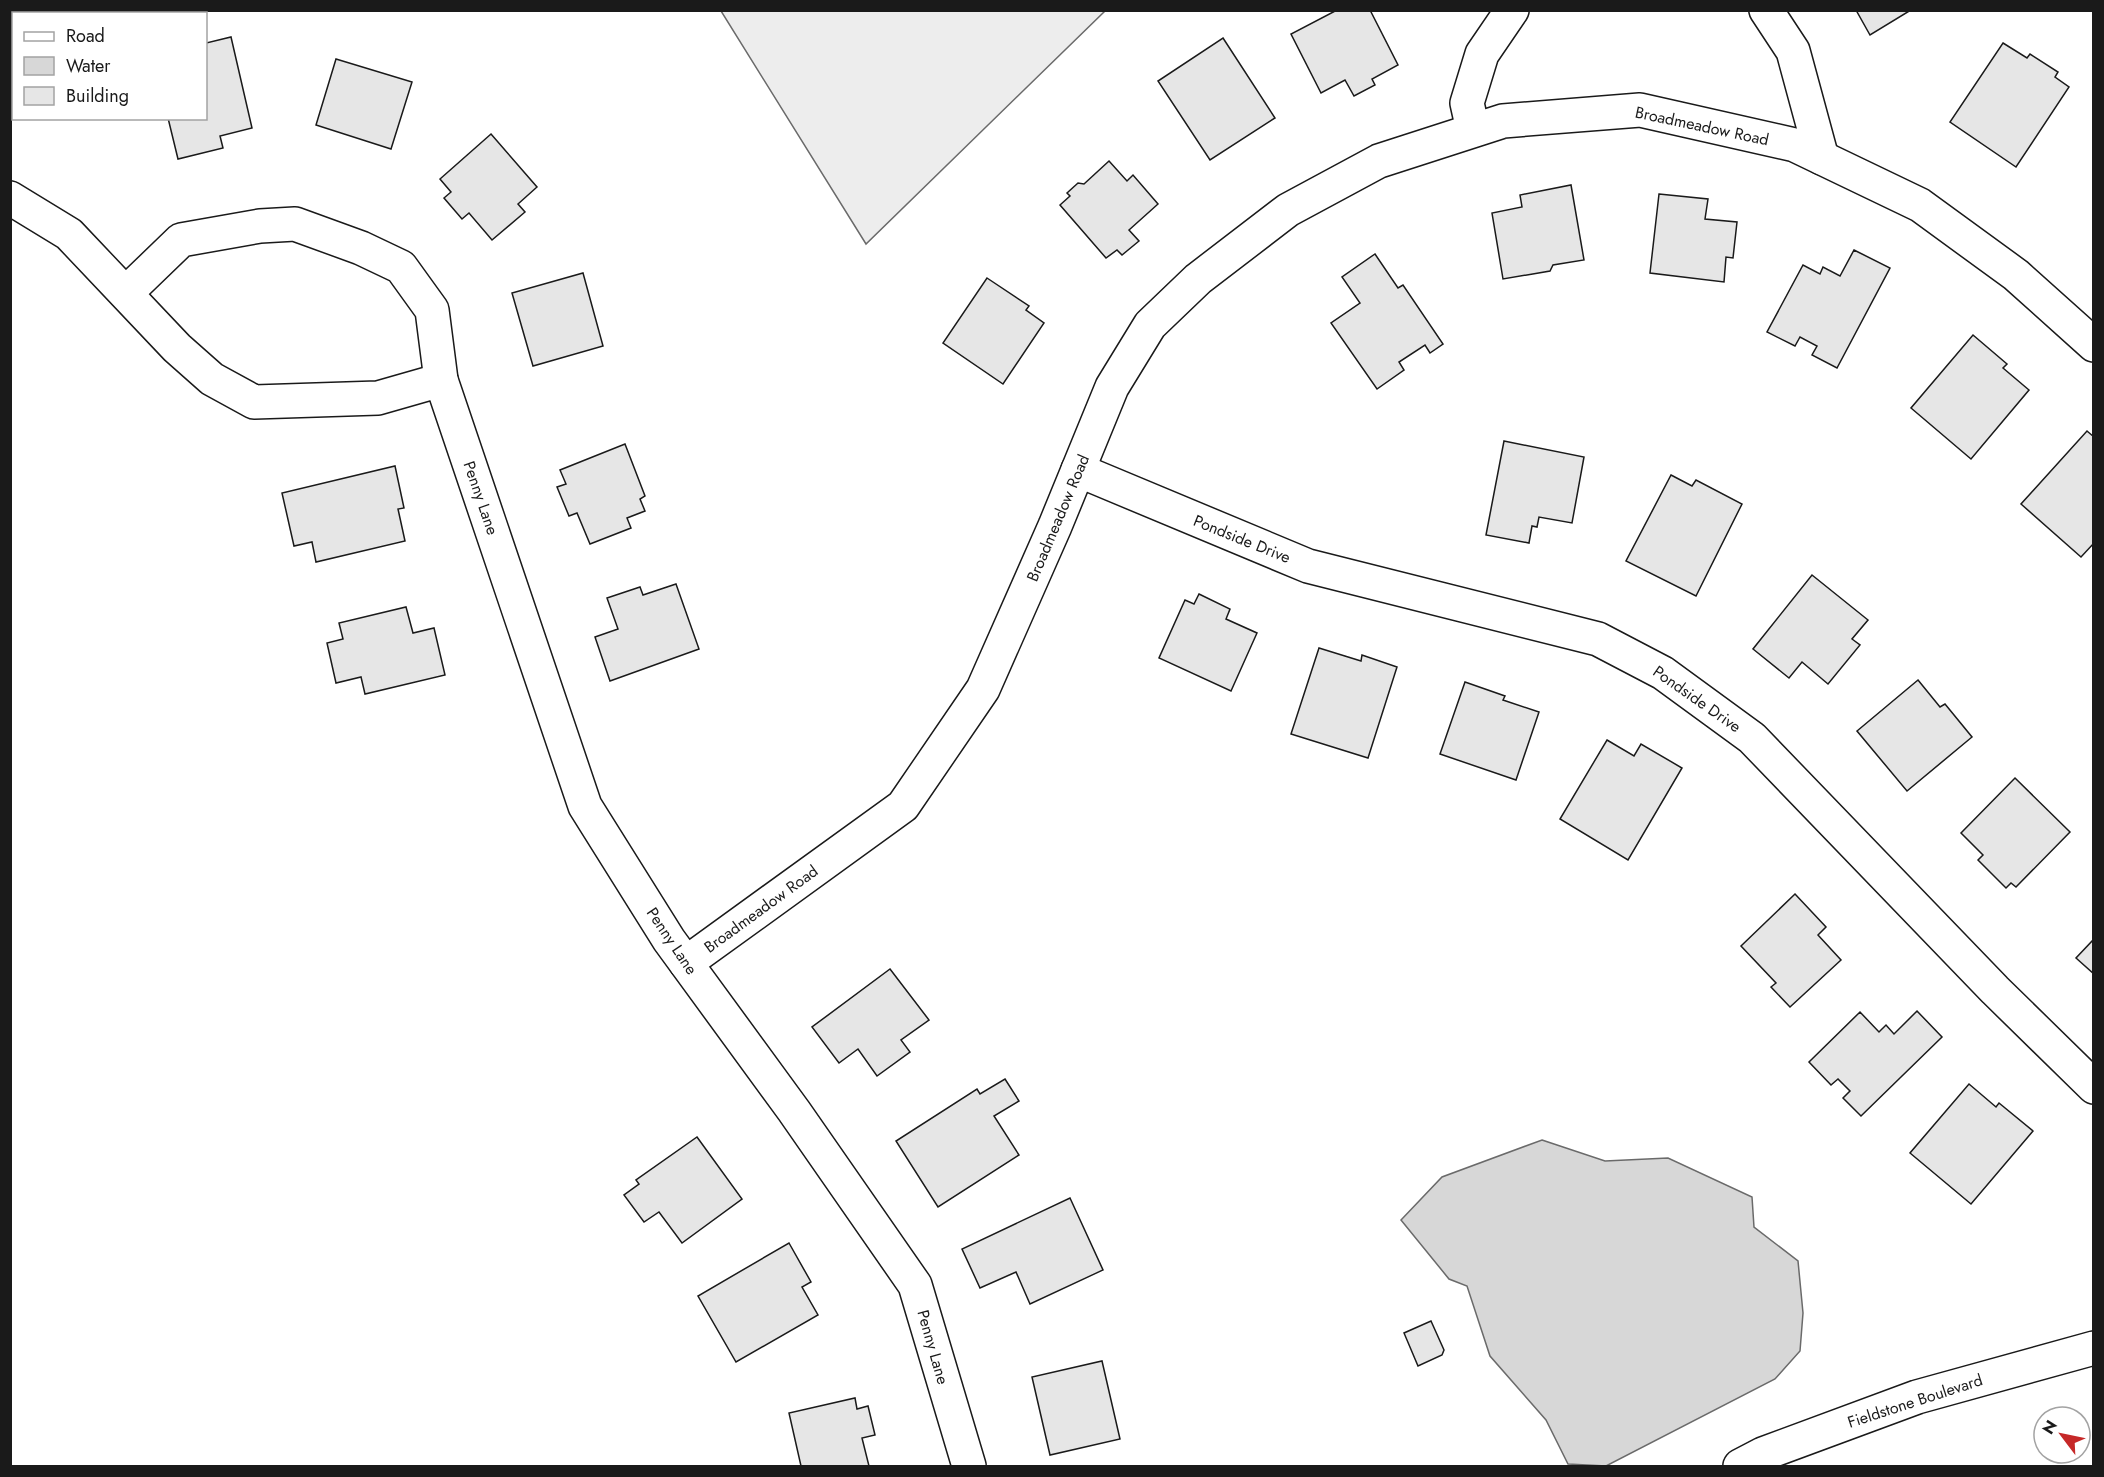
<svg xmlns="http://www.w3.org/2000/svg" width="2104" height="1477" font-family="Jost,sans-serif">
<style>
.built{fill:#ededed;stroke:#6a6a6a;stroke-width:1.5}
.water{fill:#d7d7d7;stroke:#6a6a6a;stroke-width:1.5}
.building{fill:#e6e6e6;stroke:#1a1a1a;stroke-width:1.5}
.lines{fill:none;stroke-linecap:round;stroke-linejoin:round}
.minor-casing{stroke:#1a1a1a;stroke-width:36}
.minor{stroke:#fff;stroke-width:33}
.labels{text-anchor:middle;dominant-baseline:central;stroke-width:4.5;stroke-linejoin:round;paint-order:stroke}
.street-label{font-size:16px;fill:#1a1a1a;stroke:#fff}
</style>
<rect width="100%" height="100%" fill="#fff"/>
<polygon class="built" points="721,11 1105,11 866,244"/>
<polygon class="water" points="1542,1140 1605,1161 1668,1158 1752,1197 1754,1227 1798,1261 1803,1313 1800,1351 1775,1379 1606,1466 1568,1464 1546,1420 1490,1356 1467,1286 1449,1279 1401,1220 1442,1177"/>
<g class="building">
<polygon points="1337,10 1370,10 1398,65 1372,79 1375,85 1354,96 1345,80 1321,93 1291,34"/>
<polygon points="1856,10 1911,10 1870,35"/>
<polygon points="231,37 252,128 220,136 223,148 178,159 168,118 206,118 206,43"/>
<polygon points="1223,38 1275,118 1210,160 1158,81"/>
<polygon points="2003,43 2027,58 2030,54 2058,72 2055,77 2069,87 2016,167 1950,122"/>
<polygon points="336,59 412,82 391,149 316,125"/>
<polygon points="491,134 537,187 518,204 525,212 492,240 469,213 462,219 444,198 451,192 440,179"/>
<polygon points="1109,161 1127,181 1133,175 1158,204 1129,230 1139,241 1122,255 1117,250 1106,258 1060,205 1070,196 1067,193 1078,183 1084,184"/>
<polygon points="1571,185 1584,260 1553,265 1550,271 1503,279 1492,213 1522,207 1520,195"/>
<polygon points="1659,194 1708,199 1705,219 1737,222 1733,258 1726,257 1724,282 1650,273"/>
<polygon points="1854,250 1890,268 1837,368 1812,355 1817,346 1800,337 1795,346 1767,332 1803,265 1820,274 1823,267 1840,276"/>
<polygon points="1375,254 1398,288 1403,285 1443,344 1430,353 1425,345 1399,362 1404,370 1377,389 1331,323 1360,303 1342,277"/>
<polygon points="583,273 603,346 533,366 512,293"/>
<polygon points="987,278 1029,306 1026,310 1044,323 1003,384 943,343"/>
<polygon points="1973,335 2007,364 2003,368 2029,390 1971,459 1911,408"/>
<polygon points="2087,431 2094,437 2094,543 2081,557 2021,504"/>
<polygon points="1504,441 1584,457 1572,523 1539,517 1537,527 1532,526 1529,543 1486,535"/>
<polygon points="625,444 645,496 640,499 645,511 627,518 631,528 590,544 577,513 569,516 557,487 566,484 560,470"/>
<polygon points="395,466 404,508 398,509 405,541 316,562 312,542 294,546 282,493"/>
<polygon points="1671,475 1692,486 1696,480 1742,504 1696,596 1626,561"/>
<polygon points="1812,575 1868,620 1852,639 1860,645 1828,684 1802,662 1789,678 1753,649"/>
<polygon points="676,584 699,649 610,681 595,637 618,629 607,598 640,587 643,595"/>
<polygon points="1199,594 1230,609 1226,619 1257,633 1231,691 1159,658 1185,600 1194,604"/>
<polygon points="406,607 413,633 434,628 445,675 365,694 361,677 336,683 327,643 343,639 339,623"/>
<polygon points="1319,648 1361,661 1362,655 1397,667 1368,758 1291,734"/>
<polygon points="1918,680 1940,707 1945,704 1972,737 1907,791 1857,731"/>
<polygon points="1465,682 1505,696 1503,700 1539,712 1516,780 1440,754"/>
<polygon points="1607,740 1634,756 1641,744 1682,768 1628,860 1560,819"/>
<polygon points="2015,778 2070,832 2016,887 2011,883 2006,888 1978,860 1983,855 1961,833"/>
<polygon points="1795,894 1826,927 1818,935 1841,960 1790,1007 1771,987 1776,983 1741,946"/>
<polygon points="2094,939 2094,974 2076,958"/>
<polygon points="890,969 929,1020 901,1040 910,1052 877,1076 858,1049 839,1063 812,1027"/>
<polygon points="1917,1011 1942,1037 1861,1116 1843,1098 1850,1091 1838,1079 1831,1085 1809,1062 1860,1012 1879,1032 1886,1025 1894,1034"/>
<polygon points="1005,1079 1019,1101 994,1116 1019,1155 938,1207 896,1141 977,1089 980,1094"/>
<polygon points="1969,1084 1996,1107 1999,1103 2033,1131 1971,1204 1910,1153"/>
<polygon points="697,1137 742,1199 682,1243 659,1212 644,1222 624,1195 639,1184 636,1180"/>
<polygon points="1070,1198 1103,1270 1030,1304 1016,1272 980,1288 962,1249"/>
<polygon points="789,1243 811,1282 802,1287 818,1315 736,1362 698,1296"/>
<polygon points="1431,1321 1444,1350 1442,1355 1418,1366 1404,1333"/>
<polygon points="1102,1361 1120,1439 1050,1455 1032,1377"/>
<polygon points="855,1398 857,1409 868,1406 875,1435 862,1438 869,1466 801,1466 789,1413"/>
</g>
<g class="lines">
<defs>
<g id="minor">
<polyline points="1766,10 1793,51 1822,158"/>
<polyline points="1473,130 1467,103 1482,54 1512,10"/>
<polyline points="10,198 69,234 177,348 212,379 254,402 378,398 441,380 585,806 669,940 794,1111 915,1285 969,1466"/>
<polyline points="126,293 181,240 260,226 295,224 361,248 401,267 432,310 441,380"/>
<polyline points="1078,470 1308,566 1598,639 1663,673 1752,738 1995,990 2094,1087"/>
<polyline points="686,963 903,806 983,689 1055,526 1112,387 1150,325 1198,279 1288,210 1379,161 1503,121 1640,110 1795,145 1920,205 2016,275 2094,345"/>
<polyline points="1740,1466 1763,1454 1917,1397 2094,1348"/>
</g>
</defs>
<use href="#minor" class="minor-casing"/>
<use href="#minor" class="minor"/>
</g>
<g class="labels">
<g class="street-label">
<text transform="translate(1702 126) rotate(12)">Broadmeadow Road</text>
<text transform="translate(481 498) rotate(71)">Penny Lane</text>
<text transform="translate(1058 518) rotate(-67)">Broadmeadow Road</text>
<text transform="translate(1242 539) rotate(22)">Pondside Drive</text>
<text transform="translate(1697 699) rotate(35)">Pondside Drive</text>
<text transform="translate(761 909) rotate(-36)">Broadmeadow Road</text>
<text transform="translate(672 941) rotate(56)">Penny Lane</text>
<text transform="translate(933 1347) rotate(74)">Penny Lane</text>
<text transform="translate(1915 1401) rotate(-18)">Fieldstone Boulevard</text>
</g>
</g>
<rect width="2104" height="1477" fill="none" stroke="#1a1a1a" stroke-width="24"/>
<rect x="12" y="12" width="195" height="108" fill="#ffffff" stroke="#a3a3a3" stroke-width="1.5"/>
<rect x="24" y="32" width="30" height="9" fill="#ffffff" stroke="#a3a3a3" stroke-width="1.5"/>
<text x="66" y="42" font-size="18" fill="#1a1a1a">Road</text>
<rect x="24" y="57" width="30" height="18" fill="#d7d7d7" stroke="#a3a3a3" stroke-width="1.5"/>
<text x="66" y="72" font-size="18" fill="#1a1a1a">Water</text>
<rect x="24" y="87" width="30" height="18" fill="#e6e6e6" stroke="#a3a3a3" stroke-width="1.5"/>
<text x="66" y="102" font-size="18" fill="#1a1a1a">Building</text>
<g transform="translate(2062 1435) rotate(302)"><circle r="28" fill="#ffffff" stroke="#a3a3a3" stroke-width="1.5"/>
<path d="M0-4.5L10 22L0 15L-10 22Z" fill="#c62828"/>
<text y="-9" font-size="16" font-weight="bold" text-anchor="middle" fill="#1a1a1a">N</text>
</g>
</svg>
